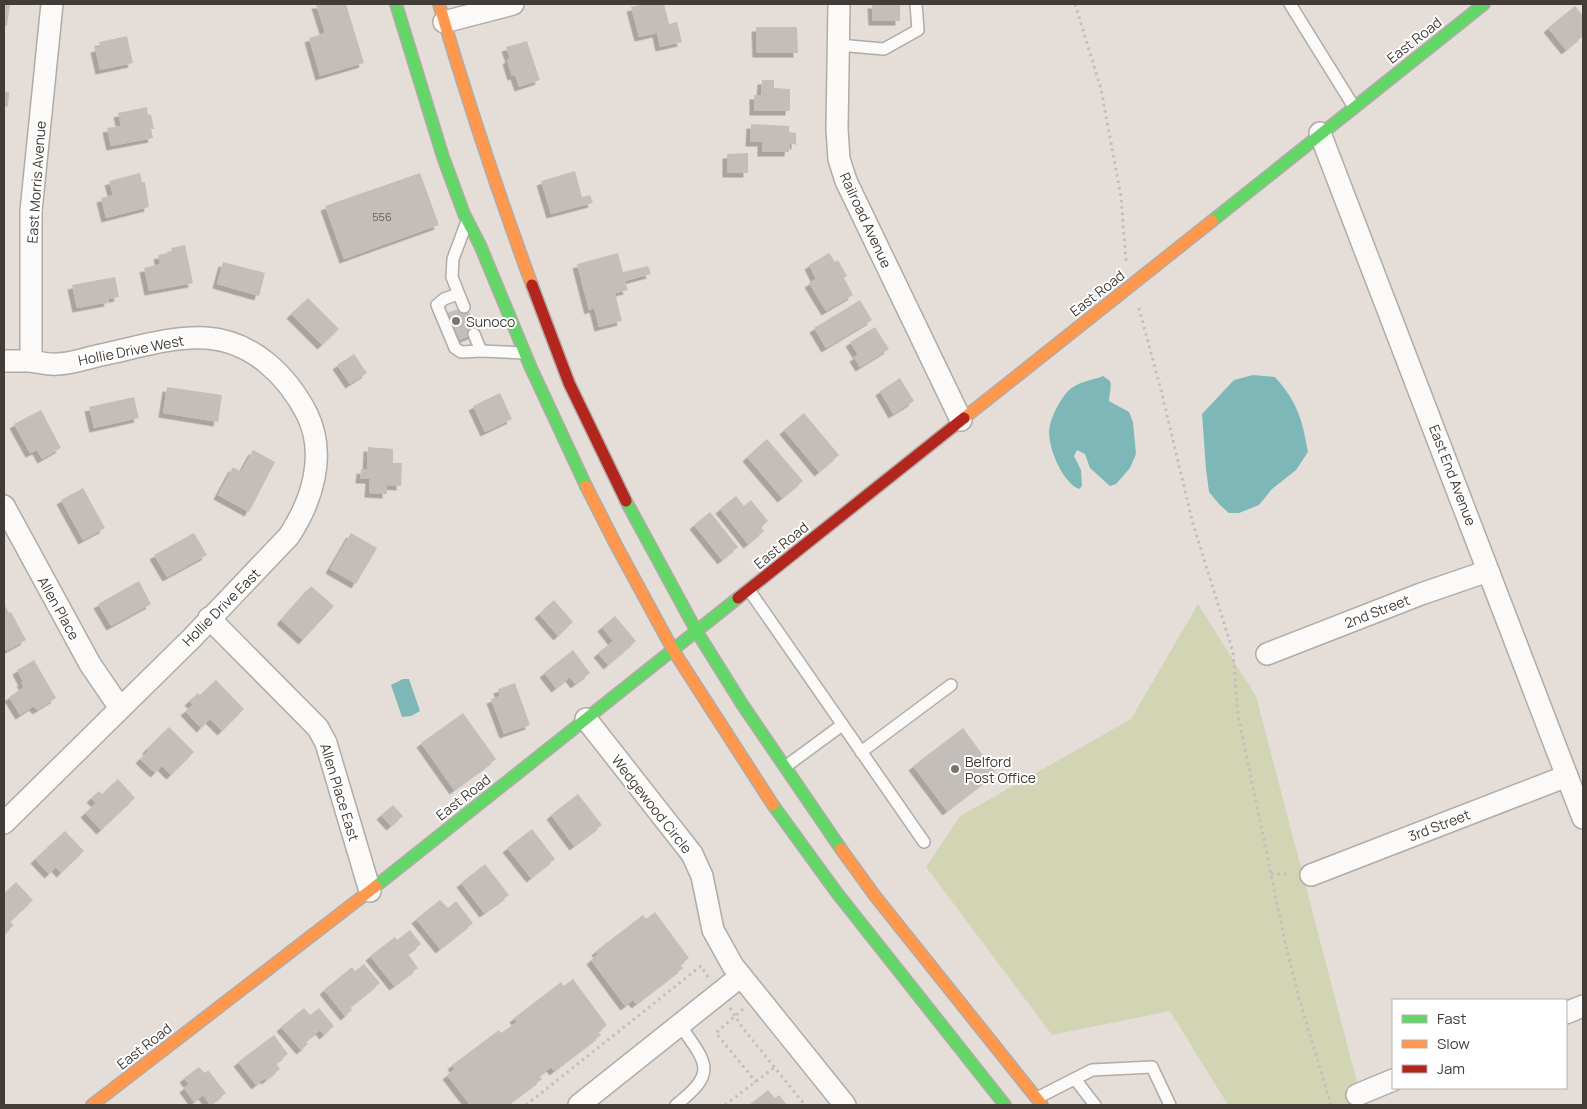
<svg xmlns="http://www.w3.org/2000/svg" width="1587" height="1109" font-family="Manrope,sans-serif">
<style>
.green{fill:#d1d5b4}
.water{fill:#7eb7b7}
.building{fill:#c4beba;filter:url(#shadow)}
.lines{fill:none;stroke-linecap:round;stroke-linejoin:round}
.lane-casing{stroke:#b1aba6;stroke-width:14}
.street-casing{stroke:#b1aba6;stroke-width:24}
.fast-casing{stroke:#b1aba6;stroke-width:14}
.slow-casing{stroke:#b1aba6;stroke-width:14}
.jam-casing{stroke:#b1aba6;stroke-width:14}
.path{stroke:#c1bfbc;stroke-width:3;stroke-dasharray:2.5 4;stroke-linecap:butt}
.lane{stroke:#fbfaf9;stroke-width:11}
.street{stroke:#fbfaf9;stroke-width:21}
.fast{stroke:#63d668;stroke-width:11}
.slow{stroke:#ff974d;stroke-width:11}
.jam{stroke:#b3261e;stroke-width:11}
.poi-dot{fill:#7a756f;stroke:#fff;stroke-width:2}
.labels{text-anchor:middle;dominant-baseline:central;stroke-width:4;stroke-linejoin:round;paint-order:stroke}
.number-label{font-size:11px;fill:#625c58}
.street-label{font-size:14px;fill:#413c37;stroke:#fff}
.poi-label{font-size:14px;fill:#413c37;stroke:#fff;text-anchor:start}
</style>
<defs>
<filter id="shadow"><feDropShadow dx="-4.5" dy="4.5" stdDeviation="0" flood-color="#0004"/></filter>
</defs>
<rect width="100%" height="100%" fill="#e5ded8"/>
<polygon class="green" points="1198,604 1256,696 1363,1105 1228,1105 1170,1011 1052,1035 926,867 960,816 1131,719"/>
<g class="water">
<path d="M1253 375 1275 377C1298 403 1302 419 1308 452L1296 470 1272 489 1259 505 1239 513H1229L1220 505 1209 492 1206 469 1202 414 1234 380Z"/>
<path d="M1103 376 1110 381C1112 388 1109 394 1109 401L1129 412 1133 422 1136 454 1130 468 1116 484 1110 486 1090 468 1085 454 1077 450 1074 456 1081 470 1082 486 1079 489C1062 483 1045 442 1050 425 1053 413 1060 400 1068 391 1078 381 1091 381 1103 376Z"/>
<polygon points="403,679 409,679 420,711 411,716 402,717 391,685"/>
</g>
<g class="building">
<polygon points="4,4 10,4 7,26 4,25"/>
<polygon points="316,4 346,4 364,63 320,76 309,38 325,33"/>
<polygon points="645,4 664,4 669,24 677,22 682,42 660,47 657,33 639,37 631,7"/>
<polygon points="872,4 900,4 900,21 873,21"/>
<polygon points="1575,6 1583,16 1583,36 1566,50 1548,28"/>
<polygon points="756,27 797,27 798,53 757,53"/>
<polygon points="127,36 133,63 100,70 95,48 100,47 99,42"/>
<polygon points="527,41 540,80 519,87 515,75 512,76 507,60 510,58 506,47"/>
<polygon points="762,80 774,80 774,88 790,89 790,111 754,111 754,95 761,95"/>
<polygon points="4,92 9,92 8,107 4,106"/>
<polygon points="147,107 148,115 151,114 154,129 151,129 153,138 111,146 107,128 121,126 118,113"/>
<polygon points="751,124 789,126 789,132 796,133 796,145 790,143 789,152 762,152 762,142 750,142"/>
<polygon points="748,153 748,173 727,173 727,154"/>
<polygon points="575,171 582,197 590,195 593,203 551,214 541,181"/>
<polygon points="140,173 142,182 145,182 149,207 106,218 101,198 113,195 109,181"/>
<polygon points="420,173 439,225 344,259 325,206"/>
<polygon points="185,245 193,283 149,291 144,268 160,264 158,255 172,252 171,248"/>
<polygon points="618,253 623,272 648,266 651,274 625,281 628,290 615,293 622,321 599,327 594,308 589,310 577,264"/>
<polygon points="829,253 835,262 838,260 847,276 844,278 853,295 826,311 809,283 816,279 809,265"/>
<polygon points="223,262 265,273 259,296 217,284"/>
<polygon points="115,277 119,297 108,299 109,302 77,308 72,285"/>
<polygon points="308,298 339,329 322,345 291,314"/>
<polygon points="860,300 872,320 826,348 814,328"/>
<polygon points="467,306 477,333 457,341 447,313"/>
<polygon points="875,327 889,349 860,367 854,357 858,355 850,342"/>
<polygon points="354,354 367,373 350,384 337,365"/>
<polygon points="900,378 914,401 893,414 880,391"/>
<polygon points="167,387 222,395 218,422 163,413"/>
<polygon points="500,393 512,419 485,432 473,406"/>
<polygon points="134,397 139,418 94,428 89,407"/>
<polygon points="41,410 61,448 42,459 37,450 30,453 14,424"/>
<polygon points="804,413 839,455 819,472 784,430"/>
<polygon points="767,439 803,481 782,498 747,457"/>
<polygon points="368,447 393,449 393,463 402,463 401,486 387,485 387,494 369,493 370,479 360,479 361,469 367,470"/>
<polygon points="253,450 275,462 249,512 218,495 233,467 241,472"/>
<polygon points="83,488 105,528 83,540 61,500"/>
<polygon points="736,496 744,506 751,500 768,521 761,527 764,531 748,544 720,509"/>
<polygon points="710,512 738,547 722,560 694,525"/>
<polygon points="194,533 207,555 167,577 154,555"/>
<polygon points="351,533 377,548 356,584 330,569"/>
<polygon points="139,581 151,604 111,626 98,604"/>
<polygon points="311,586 334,606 303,640 281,620"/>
<polygon points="554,600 573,622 558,636 539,614"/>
<polygon points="4,604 9,613 11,612 26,640 6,651 4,648"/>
<polygon points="615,616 636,641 608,665 598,653 613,641 602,627"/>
<polygon points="573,650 590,673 575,684 570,677 556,688 544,673"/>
<polygon points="34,660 56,698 37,710 34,706 20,715 9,697 24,687 21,682 23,682 17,670"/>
<polygon points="216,680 244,709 222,731 210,719 201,728 185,711 193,705 189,701 198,693 200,695"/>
<polygon points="515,683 530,725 504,734 491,699 500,696 498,689"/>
<polygon points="463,713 496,759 454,790 421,743"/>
<polygon points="169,727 194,752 171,775 162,766 155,773 140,759 148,751 147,749"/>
<polygon points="963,728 996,773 947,811 913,766"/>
<polygon points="118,779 135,798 101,830 85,813 96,803 91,798 99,791 102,794"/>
<polygon points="578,794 602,825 574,846 551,815"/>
<polygon points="393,805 403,816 391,826 381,815"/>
<polygon points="532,829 555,859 531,878 507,848"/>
<polygon points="65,831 84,851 61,873 56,867 49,874 35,859"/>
<polygon points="485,864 509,895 484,913 461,883"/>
<polygon points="16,882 33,900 10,922 14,925 4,935 4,894"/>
<polygon points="440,900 448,908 456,901 473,923 440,949 416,919"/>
<polygon points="655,912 689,958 680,965 683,968 636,1004 633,1000 625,1006 591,960 598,954 596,951 643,915 646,919"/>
<polygon points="410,930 421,944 408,954 418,968 394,986 370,956 395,937 397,940"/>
<polygon points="364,964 380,983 350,1007 352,1010 345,1016 324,990 352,967 355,971"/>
<polygon points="573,979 607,1025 598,1032 601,1035 554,1071 551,1067 539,1076 542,1079 507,1105 470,1105 447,1075 455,1069 452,1065 499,1030 501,1033 517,1022 514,1018 561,982 564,986"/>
<polygon points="304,1008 310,1015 319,1008 334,1026 324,1035 320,1030 306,1041 308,1044 301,1050 281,1027"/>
<polygon points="274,1035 288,1054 276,1063 280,1069 266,1080 265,1078 256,1085 238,1062"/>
<polygon points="199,1067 205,1073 208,1070 226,1093 210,1105 203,1095 194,1102 184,1088 189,1084 184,1078"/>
<polygon points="768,1090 775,1098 779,1095 787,1105 749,1105"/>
</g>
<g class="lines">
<defs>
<g id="lane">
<polyline points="1290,4 1354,107"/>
<polyline points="838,45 884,49 918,30 916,4"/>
<polyline points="458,294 444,299 437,305 455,348 461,352 481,351"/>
<polyline points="464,307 452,277 453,259 466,224"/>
<polyline points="474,334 481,351 524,353"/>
<polyline points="749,590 924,842"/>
<polyline points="861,752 951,685"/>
<polyline points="785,767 842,725"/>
<polyline points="1075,1079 1095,1105"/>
<polyline points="1037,1098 1092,1070 1152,1067 1170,1105"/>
<path d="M676 1105C718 1072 707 1064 680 1025"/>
</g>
<g id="street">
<polyline points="839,4 837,129 839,159 846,181 961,420"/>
<polyline points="444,22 513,4"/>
<polyline points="1320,133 1583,818"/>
<path d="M4 361C13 361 22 361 30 361 39 362 48 365 57 364 71 364 87 358 101 355 135 348 172 336 206 338 252 341 287 375 307 414 327 455 312 501 289 536L192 638 4 823"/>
<polyline points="31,361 31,211 52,4"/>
<polyline points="4,506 90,664 120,708"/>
<polyline points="209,618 318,728 326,743 370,891"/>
<polyline points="1267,654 1421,594 1488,571"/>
<polyline points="586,719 692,854 702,876 713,930 733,966 845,1105"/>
<polyline points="1311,875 1567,776"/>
<polyline points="1566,1013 1583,1006"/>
<polyline points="1357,1095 1393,1080"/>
<polyline points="579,1105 741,976"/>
</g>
<g id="fast">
<polyline points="396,4 443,157 464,214 480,245 531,368 586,486"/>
<polyline points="1212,221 1484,4"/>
<polyline points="626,501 697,632 742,704 841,849"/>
<polyline points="773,805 837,893 1005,1105"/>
<polyline points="376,886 738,598"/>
</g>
<g id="slow">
<path d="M439 4C467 99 498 193 532 285"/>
<polyline points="964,418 1212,221"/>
<polyline points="586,486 616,545 673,650 773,805"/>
<polyline points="841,849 875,896 1042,1105"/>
<polyline points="92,1105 376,886"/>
</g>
<g id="jam">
<polyline points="532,285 569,383 626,501"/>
<polyline points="738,598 964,418"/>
</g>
</defs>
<use href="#lane" class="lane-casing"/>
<use href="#street" class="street-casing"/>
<use href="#fast" class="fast-casing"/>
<use href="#slow" class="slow-casing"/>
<use href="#jam" class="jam-casing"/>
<g class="path">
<polyline points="1075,4 1101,89 1121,197 1126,261"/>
<polyline points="1139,308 1161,390 1193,524 1233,652 1238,715 1285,942 1299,998 1331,1105"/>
<polyline points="1271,874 1291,874"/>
<polyline points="730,1008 742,1027 805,1105"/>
<polyline points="743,1009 716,1033 756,1082"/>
<polyline points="526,1105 701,966 708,977"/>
<polyline points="725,1105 775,1067"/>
</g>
<use href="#lane" class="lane"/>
<use href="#street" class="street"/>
<use href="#fast" class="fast"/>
<use href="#slow" class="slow"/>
<use href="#jam" class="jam"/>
</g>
<g class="poi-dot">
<circle cx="456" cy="321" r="5"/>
<circle cx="955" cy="769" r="5"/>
</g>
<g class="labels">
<g class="number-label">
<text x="382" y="216">556</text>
</g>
<g class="street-label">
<text transform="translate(1414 40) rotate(-38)">East Road</text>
<text transform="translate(36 182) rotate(-86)">East Morris Avenue</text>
<text transform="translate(866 220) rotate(65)">Railroad Avenue</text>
<text transform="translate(1097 293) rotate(-38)">East Road</text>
<text transform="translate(131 350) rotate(-11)">Hollie Drive West</text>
<text transform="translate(1453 475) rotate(69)">East End Avenue</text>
<text transform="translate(781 545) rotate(-39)">East Road</text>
<text transform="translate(221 607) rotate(-45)">Hollie Drive East</text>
<text transform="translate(59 608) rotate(61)">Allen Place</text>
<text transform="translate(1377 611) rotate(-21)">2nd Street</text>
<text transform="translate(340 792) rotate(73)">Allen Place East</text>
<text transform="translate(463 797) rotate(-38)">East Road</text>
<text transform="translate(652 804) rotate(52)">Wedgewood Circle</text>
<text transform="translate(1439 825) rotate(-21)">3rd Street</text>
<text transform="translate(144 1046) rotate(-38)">East Road</text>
</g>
<g class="poi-label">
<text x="466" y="321">Sunoco</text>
<text x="965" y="761">Belford<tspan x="965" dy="16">Post Office</tspan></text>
</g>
</g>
<rect width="1587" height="1109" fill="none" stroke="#413c37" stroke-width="10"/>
<rect x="1392" y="999" width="175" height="90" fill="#ffffff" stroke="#b3b1af"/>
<rect x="1402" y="1015" width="25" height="8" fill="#63d668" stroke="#b3b1af"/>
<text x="1437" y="1024" font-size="15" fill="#413c37">Fast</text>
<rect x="1402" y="1040" width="25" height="8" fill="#ff974d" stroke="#b3b1af"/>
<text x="1437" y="1049" font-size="15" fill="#413c37">Slow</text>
<rect x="1402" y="1065" width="25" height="8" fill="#b3261e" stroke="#b3b1af"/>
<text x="1437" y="1074" font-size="15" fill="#413c37">Jam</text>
</svg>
